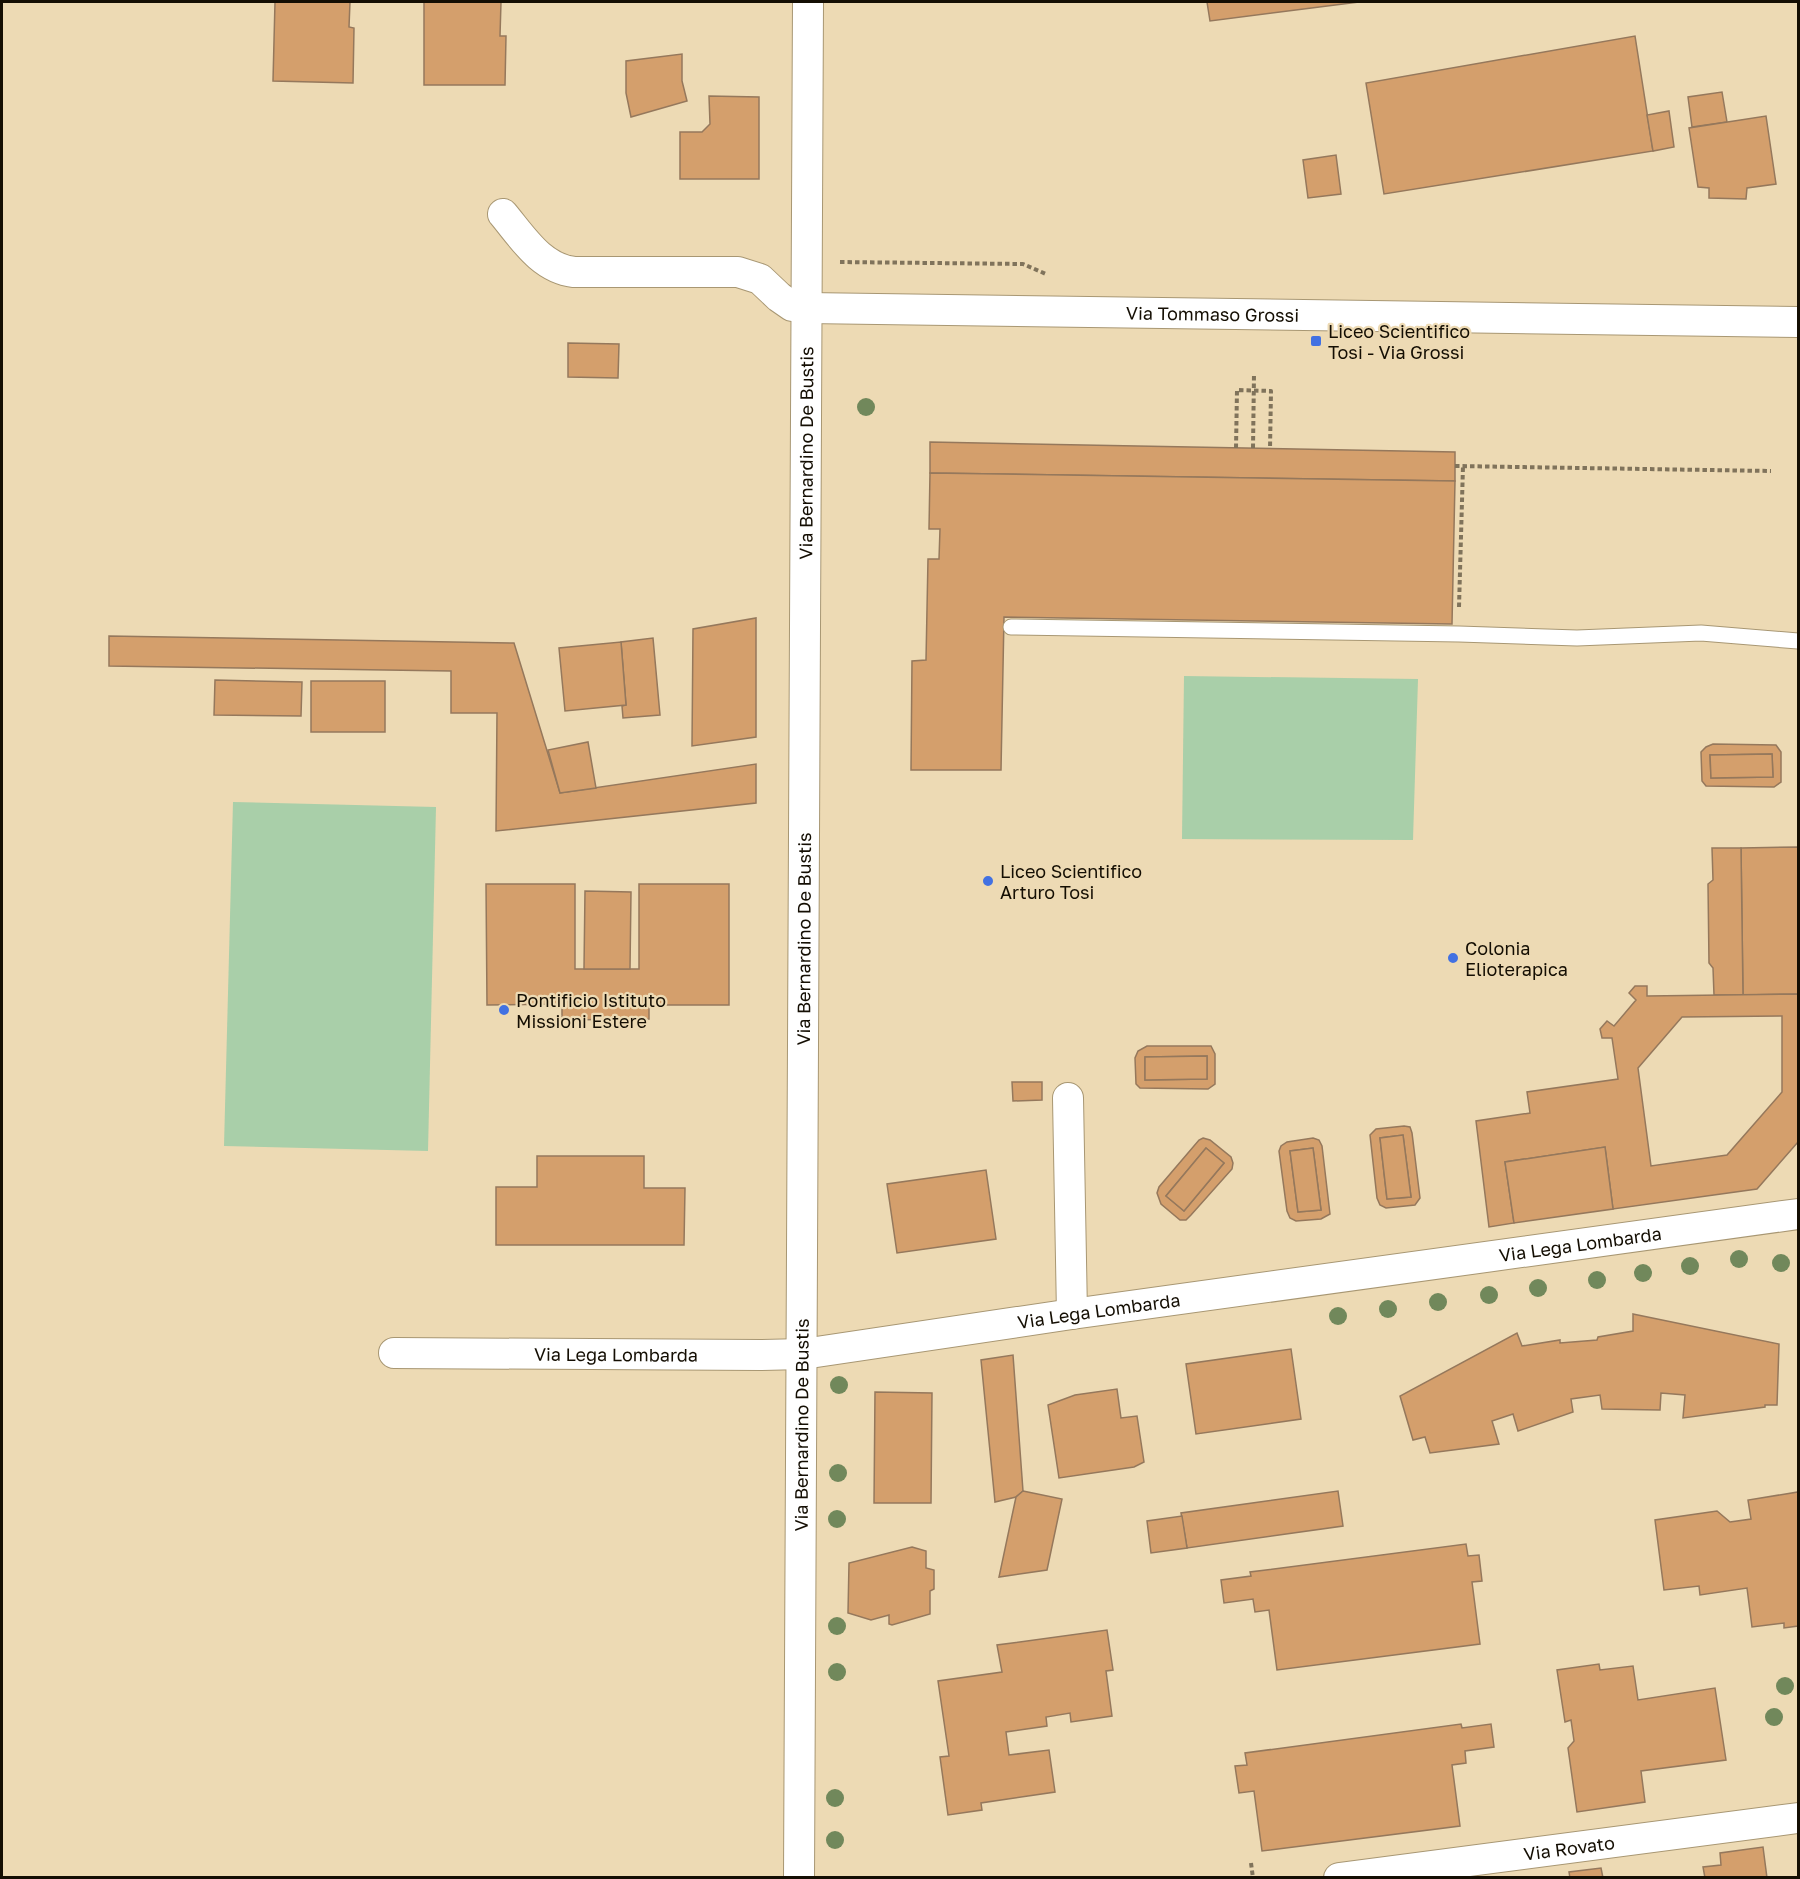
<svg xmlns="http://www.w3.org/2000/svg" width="1800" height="1879" font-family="'Golos Text',sans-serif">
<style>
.green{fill:#a9cfa9}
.building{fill:#d49f6c;stroke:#95785c;stroke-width:1.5;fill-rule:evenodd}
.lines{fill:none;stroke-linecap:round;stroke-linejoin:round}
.lane-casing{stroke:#a89773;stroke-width:17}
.street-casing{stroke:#a89773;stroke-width:32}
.path{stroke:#80735b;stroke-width:4;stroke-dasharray:4.5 3;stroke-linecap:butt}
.lane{stroke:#fff;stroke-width:15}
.street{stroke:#fff;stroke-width:30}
.tree{fill:#71885b}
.poi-dot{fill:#4271e2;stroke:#eddab4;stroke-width:2}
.labels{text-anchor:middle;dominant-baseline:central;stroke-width:4.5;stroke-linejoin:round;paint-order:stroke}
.street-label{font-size:18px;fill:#140e03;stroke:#eddab4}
.poi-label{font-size:18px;fill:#140e03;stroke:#eddab4;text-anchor:start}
</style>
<rect width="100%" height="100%" fill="#eddab4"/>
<g class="green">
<polygon points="1184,676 1418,679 1413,840 1182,839"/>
<polygon points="233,802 436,807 428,1151 224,1146"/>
</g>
<g class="building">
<polygon points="275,2 350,2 349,27 354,28 353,83 273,81"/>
<polygon points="424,2 501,2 500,36 506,36 505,85 424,85"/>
<polygon points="1207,2 1359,2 1210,21"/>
<polygon points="1635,36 1653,151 1384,194 1366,83"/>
<polygon points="682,54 682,81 687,101 631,117 626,93 626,61"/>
<polygon points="1722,92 1727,122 1692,127 1688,97"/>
<polygon points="709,96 759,97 759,179 680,179 680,132 702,132 710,124"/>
<polygon points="1669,111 1674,147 1653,151 1647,115"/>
<polygon points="1766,116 1776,184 1747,188 1746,199 1709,198 1709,188 1698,187 1689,128"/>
<polygon points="1336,155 1341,194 1308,198 1303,160"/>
<polygon points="568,343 619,344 618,378 568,377"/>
<polygon points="930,442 1455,452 1455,481 930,473"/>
<polygon points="930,473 1455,481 1452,624 1004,617 1001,770 911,770 912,661 926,660 928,559 939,559 940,529 929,529"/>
<polygon points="756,618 756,737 692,746 693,629"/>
<polygon points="109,636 514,643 560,793 756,764 756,803 496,831 497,713 451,713 451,671 109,666"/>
<polygon points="653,638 660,715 623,718 622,706 626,705 621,642"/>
<polygon points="621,642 626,705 565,711 559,648"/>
<polygon points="215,680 302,682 301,716 214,715"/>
<rect x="311" y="681" width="74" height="51"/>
<polygon points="588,742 596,788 560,793 548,750"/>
<path d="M1713 744 1776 745 1781 752V782L1774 787 1706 786 1702 781 1701 752 1706 747ZM1772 754 1773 777 1711 778 1710 755Z"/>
<polygon points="1772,754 1773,777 1711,778 1710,755"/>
<polygon points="1798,847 1798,994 1743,995 1741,848"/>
<polygon points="1712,848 1741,848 1743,995 1714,995 1713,968 1709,963 1708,884 1713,880"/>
<polygon points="486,884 575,884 575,969 639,969 639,884 729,884 729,1005 649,1005 649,1019 562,1020 562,1004 487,1005"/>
<polygon points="585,891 631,892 630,969 584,969"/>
<path d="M1635 986H1647V996L1798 994V1142L1757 1189 1613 1209 1605 1147 1505 1162 1514 1223 1489 1227 1476 1121 1530 1113 1527 1092 1618 1079 1612 1038H1602L1600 1029 1607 1021 1614 1026 1636 1000 1629 993ZM1782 1016V1092L1727 1155 1651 1166 1638 1068 1682 1017Z"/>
<path d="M1147 1046H1211L1215 1054V1084L1208 1089 1140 1088 1136 1084 1135 1058 1138 1051ZM1207 1056V1079L1145 1080V1057Z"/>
<polygon points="1207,1056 1207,1079 1145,1080 1145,1057"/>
<polygon points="1012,1082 1042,1082 1042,1100 1013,1101"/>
<path d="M1404 1126 1410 1127 1412 1133 1420 1198 1415 1205 1386 1208 1380 1205 1377 1198 1370 1135 1376 1129ZM1403 1135 1411 1197 1387 1199 1380 1138Z"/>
<polygon points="1403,1135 1411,1197 1387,1199 1380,1138"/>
<path d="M1203 1138 1210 1140 1231 1157 1233 1163 1232 1169 1191 1215 1186 1220H1180L1161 1204 1157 1193 1159 1187 1199 1140ZM1206 1148 1224 1163 1184 1211 1166 1196Z"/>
<path d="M1313 1138 1319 1140 1322 1146 1330 1214 1321 1219 1296 1221 1290 1218 1287 1211 1279 1151 1281 1146 1287 1142ZM1313 1148 1321 1210 1298 1212 1290 1151Z"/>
<polygon points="1605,1147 1613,1209 1514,1223 1505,1162"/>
<polygon points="1206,1148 1224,1163 1184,1211 1166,1196"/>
<polygon points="1313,1148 1321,1210 1298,1212 1290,1151"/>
<polygon points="537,1156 644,1156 644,1188 685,1188 684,1245 496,1245 496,1187 537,1187"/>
<polygon points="986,1170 996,1239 897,1253 887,1184"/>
<polygon points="1633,1314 1779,1344 1777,1405 1765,1405 1765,1407 1683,1418 1685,1395 1661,1393 1660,1410 1602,1409 1600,1395 1571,1399 1573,1412 1518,1431 1513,1414 1492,1421 1499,1444 1430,1453 1425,1437 1413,1440 1400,1396 1517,1333 1522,1346 1560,1340 1560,1343 1597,1340 1598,1337 1633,1331"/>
<polygon points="1291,1349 1301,1419 1196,1434 1186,1364"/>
<polygon points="1013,1355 1023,1491 1016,1497 995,1502 981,1360"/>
<polygon points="1117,1389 1121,1418 1137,1416 1144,1462 1134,1467 1059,1478 1048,1405 1075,1395"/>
<polygon points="875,1392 932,1393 931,1503 874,1503"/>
<polygon points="1023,1491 1062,1499 1047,1570 999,1577 1016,1497"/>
<polygon points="1338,1491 1343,1526 1187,1548 1181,1513"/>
<polygon points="1798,1492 1798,1626 1784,1628 1784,1623 1752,1627 1747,1588 1700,1595 1699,1586 1664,1590 1655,1520 1717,1511 1730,1522 1751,1519 1748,1500"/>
<polygon points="1182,1516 1187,1548 1151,1553 1147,1521"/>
<polygon points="1466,1544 1468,1556 1479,1555 1482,1581 1472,1582 1480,1644 1277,1670 1269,1610 1255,1612 1253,1599 1224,1603 1221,1580 1251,1576 1250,1572"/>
<polygon points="912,1547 926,1551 926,1568 934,1570 934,1589 930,1591 930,1614 892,1625 889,1624 889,1615 871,1620 848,1613 849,1563"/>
<polygon points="1107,1630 1113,1670 1106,1671 1112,1716 1071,1722 1070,1713 1046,1717 1047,1726 1006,1732 1009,1755 1049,1750 1055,1792 981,1803 982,1810 948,1815 940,1757 949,1756 938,1681 1002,1672 997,1645"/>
<polygon points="1599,1664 1600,1670 1633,1666 1638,1700 1715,1688 1726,1760 1641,1771 1645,1802 1577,1812 1568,1748 1574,1741 1571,1720 1565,1722 1557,1670"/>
<polygon points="1461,1724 1462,1728 1491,1724 1494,1747 1465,1751 1466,1763 1452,1765 1460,1826 1262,1851 1254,1791 1239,1793 1235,1766 1247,1765 1245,1753"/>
<polygon points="1763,1847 1767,1878 1705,1878 1703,1867 1721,1865 1720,1853"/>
<polygon points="1601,1868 1603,1878 1570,1878 1569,1872"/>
</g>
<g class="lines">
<defs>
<polyline id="lane" points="1011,627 1459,634 1577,638 1701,633 1798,641"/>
<g id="street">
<path id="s1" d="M503 214C523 238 541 268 574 272H738L760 279 779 297 792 306 807 308 1798 322"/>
<polyline points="1068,1098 1072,1314"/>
<path id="s2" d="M394 1353 760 1355 803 1354 1072 1314 1798 1214"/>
<path id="s3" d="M799 1878 808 2"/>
<path id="s4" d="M1339 1878 1798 1818"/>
</g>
</defs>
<use href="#lane" class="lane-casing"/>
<use href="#street" class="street-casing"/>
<g class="path">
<polyline points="840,262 1023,264 1046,274"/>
<polyline points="1236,448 1237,390 1271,391 1270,449"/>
<polyline points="1253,448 1254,374"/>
<polyline points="1455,466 1771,471"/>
<polyline points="1459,607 1463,466"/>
<polyline points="1251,1863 1253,1878"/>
</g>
<use href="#lane" class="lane"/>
<use href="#street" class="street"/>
</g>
<g class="tree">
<circle cx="866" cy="407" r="9"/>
<circle cx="1739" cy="1259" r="9"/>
<circle cx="1781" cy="1263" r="9"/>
<circle cx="1690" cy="1266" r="9"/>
<circle cx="1643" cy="1273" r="9"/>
<circle cx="1597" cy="1280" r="9"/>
<circle cx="1538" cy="1288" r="9"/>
<circle cx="1489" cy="1295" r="9"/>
<circle cx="1438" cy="1302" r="9"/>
<circle cx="1388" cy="1309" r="9"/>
<circle cx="1338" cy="1316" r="9"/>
<circle cx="839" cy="1385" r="9"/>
<circle cx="838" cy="1473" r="9"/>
<circle cx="837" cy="1519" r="9"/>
<circle cx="837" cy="1626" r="9"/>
<circle cx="837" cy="1672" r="9"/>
<circle cx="1785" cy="1686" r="9"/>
<circle cx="1774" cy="1717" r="9"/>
<circle cx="835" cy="1798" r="9"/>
<circle cx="835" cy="1840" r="9"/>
</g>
<g class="poi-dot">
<rect x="1310" y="335" width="12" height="12" rx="3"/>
<circle cx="988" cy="881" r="6"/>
<circle cx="1453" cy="958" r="6"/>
<circle cx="504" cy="1010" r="6"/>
</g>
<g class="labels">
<g class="street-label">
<text stroke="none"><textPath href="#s1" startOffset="744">Via Tommaso Grossi</textPath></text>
<text stroke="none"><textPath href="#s3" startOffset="1425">Via Bernardino De Bustis</textPath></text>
<text stroke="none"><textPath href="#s3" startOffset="939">Via Bernardino De Bustis</textPath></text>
<text stroke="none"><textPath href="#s2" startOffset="1194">Via Lega Lombarda</textPath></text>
<text stroke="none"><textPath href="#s2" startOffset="708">Via Lega Lombarda</textPath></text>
<text stroke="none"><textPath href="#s2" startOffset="222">Via Lega Lombarda</textPath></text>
<text stroke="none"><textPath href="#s3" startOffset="453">Via Bernardino De Bustis</textPath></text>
<text stroke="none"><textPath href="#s4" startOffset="232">Via Rovato</textPath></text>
</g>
<g class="poi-label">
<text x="1328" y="331">Liceo Scientifico<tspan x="1328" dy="21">Tosi - Via Grossi</tspan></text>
<text x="1000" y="871">Liceo Scientifico<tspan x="1000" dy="21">Arturo Tosi</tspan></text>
<text x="1465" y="948">Colonia<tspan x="1465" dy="21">Elioterapica</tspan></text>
<text x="516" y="1000">Pontificio Istituto<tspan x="516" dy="21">Missioni Estere</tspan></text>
</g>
</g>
<rect width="1800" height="1879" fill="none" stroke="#140e03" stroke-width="6"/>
</svg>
